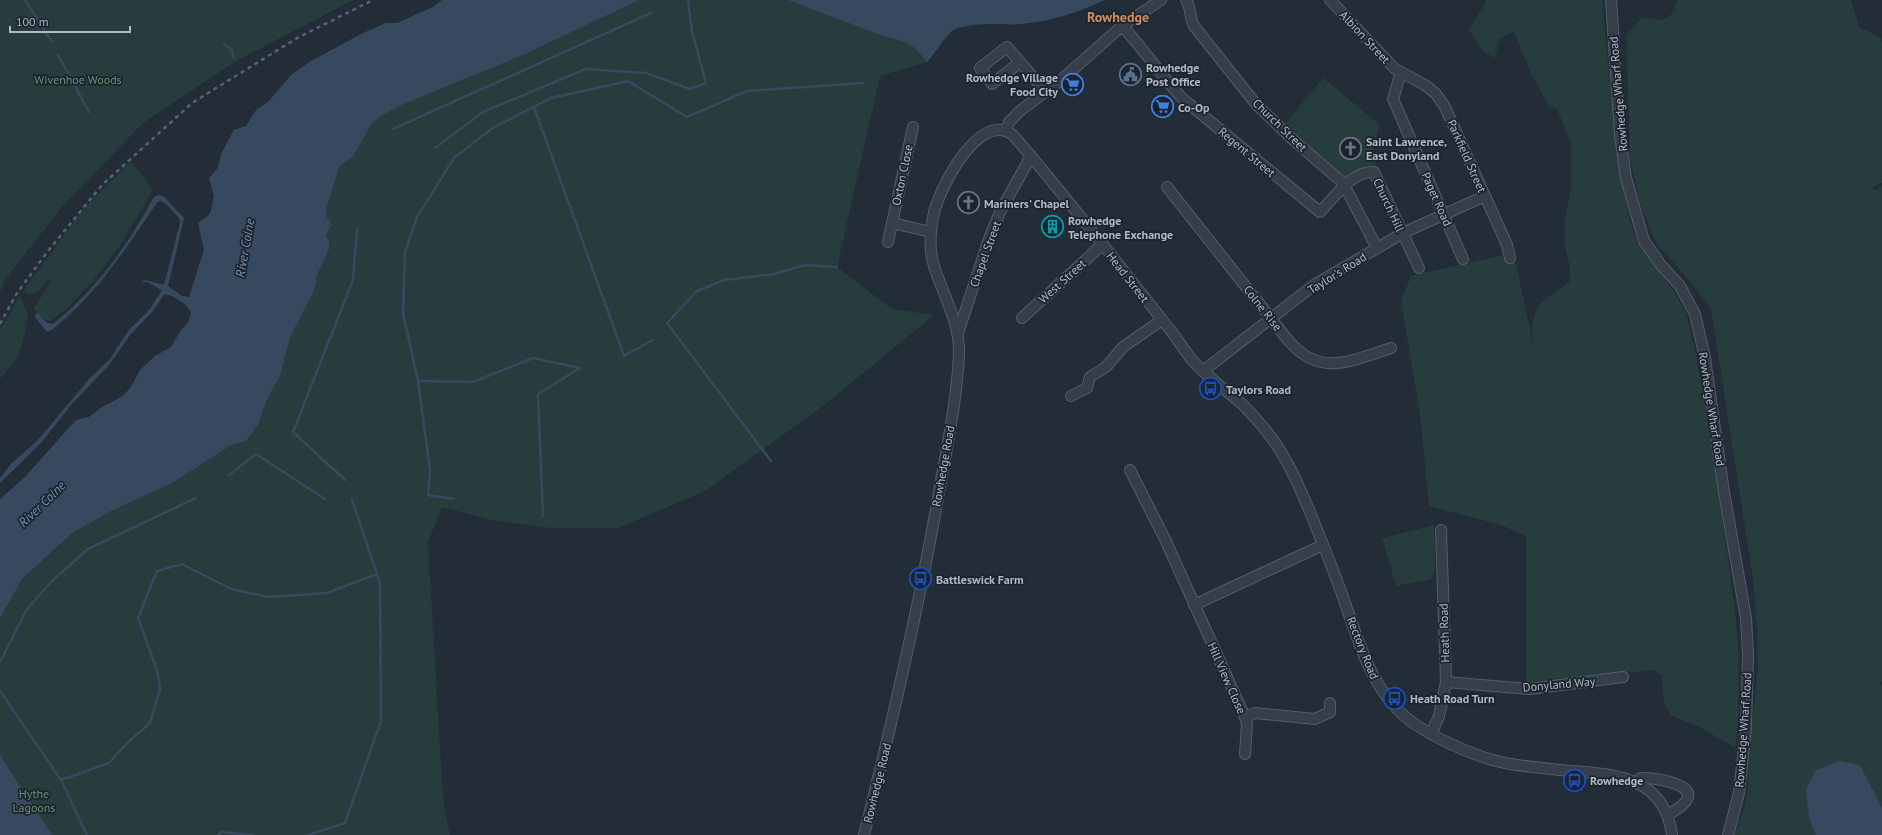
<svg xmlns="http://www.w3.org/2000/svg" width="1882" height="835" font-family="'PT Sans',sans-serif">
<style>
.green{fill:#273c3c}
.water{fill:#37495f}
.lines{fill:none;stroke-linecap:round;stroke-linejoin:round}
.stream{stroke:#37495f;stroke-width:2.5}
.minor-casing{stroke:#545c67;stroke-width:12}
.minor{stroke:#363f49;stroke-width:10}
.rail{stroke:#586370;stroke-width:2.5;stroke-dasharray:4 4;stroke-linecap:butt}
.labels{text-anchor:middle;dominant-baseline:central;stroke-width:3.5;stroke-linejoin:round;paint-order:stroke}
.street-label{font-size:12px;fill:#b1b9c5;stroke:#1b242e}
.poi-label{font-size:12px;font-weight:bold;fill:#b1b9c5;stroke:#1b242e;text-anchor:start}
.park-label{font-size:12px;fill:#699571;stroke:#1b242e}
.water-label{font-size:13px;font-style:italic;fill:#7a91ac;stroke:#1b242e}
.quarter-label{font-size:14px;font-weight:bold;fill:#ce8d63;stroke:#1b242e}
</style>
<rect width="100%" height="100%" fill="#222d38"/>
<g class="green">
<polygon points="0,0 353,0 238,60 143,123 62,207 4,281 0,293"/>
<path d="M442 0 438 30 223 317 0 499 24 478 76 420 89 417 102 407 123 396 131 387 140 370 155 356 168 350 173 344 179 333 189 321 191 312 185 304 168 293 164 295 153 311 130 335 109 365 71 405 41 443 0 483V478L11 464 38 440 90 378 110 359 128 331 150 309 162 291 147 282 141 283 145 280 164 286 180 223C180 215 167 202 159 201L100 284 69 317 47 332 35 317 37 312 34 309 52 279 47 280 38 292 28 295 23 291 84 208 131 161 153 190 119 247 93 281 68 307 51 321 45 320 38 314C41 320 47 324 53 324 98 288 127 247 154 197L158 195 163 196 184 218 168 286 182 296 189 297 204 250 198 223 209 215 211 211 214 196 209 178 217 169 222 152 234 130 246 126 256 110 268 102 292 74 311 61 363 33 386 23H397L433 7Z"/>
<polygon points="563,0 1105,0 1080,11 1022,24 988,24 959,28 952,31 927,62 880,76 837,267 892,309 934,315 823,406 705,491 618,528 551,528 496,521 442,507 428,542 443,800 450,835 0,835 0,572 79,485 296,168"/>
<path d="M1487 0H1602L1616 148 1631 224 1637 241 1676 294 1686 313 1694 345 1712 441 1735 610 1739 657 1738 729 1735 748 1703 729 1671 715 1664 703 1662 676 1653 670 1526 685V536L1501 525 1429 506 1420 415 1401 301 1411 276 1499 256 1510 258 1516 264 1533 343C1530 303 1541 303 1570 281V267L1565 247V219L1571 187V143L1557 109 1549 107 1530 71 1514 32 1500 38 1495 58 1483 51 1469 30Z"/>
<polygon points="1677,0 1851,0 1859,27 1881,38 1882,42 1882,183 1872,187 1875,191 1882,186 1882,681 1878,685 1882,685 1882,808 1860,765 1809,818 1816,835 1734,835 1742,815 1748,790 1748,770 1758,668 1757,628 1753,579 1711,309 1690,281 1656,243 1640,203 1630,160 1626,35 1643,17 1661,20 1671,15"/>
<path d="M1323 78 1380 125 1372 150 1376 164 1347 180C1331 168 1288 142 1285 124Z"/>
<polygon points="20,296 28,316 22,346 16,359 0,379 0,330"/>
<polygon points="1434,525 1435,570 1431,579 1396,586 1382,538"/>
</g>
<g class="water">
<path d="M442 0H639L525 54 399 106 379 117 372 123 352 158 343 163 339 167 326 210 327 218 332 224 326 235 329 241V249L317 275 314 291 290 337 280 376 267 399 258 424 246 441 233 444 172 483 111 511 72 533 22 579 0 618V499L24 478 76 420 89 417 102 407 123 396 131 387 140 370 155 356 171 347 179 333 189 321 191 312C189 306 170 292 164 295L153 311 130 335 109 365 71 405 41 443 0 483V478L11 464 38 440 90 378 110 359 128 331 150 309 162 290 147 282H141L145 280 164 285 180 223 179 218 164 202 161 201 157 202C129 245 101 287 62 321 57 325 54 330 47 332L35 317 37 312 47 323 53 324C97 289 127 246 154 197L158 195 163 196 184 218 168 286 182 296 189 297 204 250 198 223 209 215 211 211 214 196 209 178 217 169 222 152 234 130 246 126 256 110 268 102 292 74 311 61 363 33 386 23H397L433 7Z"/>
<path d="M788 0H1105C1081 11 1049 22 1022 24 1003 26 968 20 952 31 942 39 936 53 927 62L916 49 906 42 883 36Z"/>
<polygon points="0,755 52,835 0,835"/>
<polygon points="1839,761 1860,765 1882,808 1882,835 1816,835 1809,818 1806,789 1815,771"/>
</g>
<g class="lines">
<g class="stream">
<polyline points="25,0 52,42"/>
<polyline points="224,44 232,50 234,58"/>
<polyline points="58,55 89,112"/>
<polyline points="534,107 624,356 653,340"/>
<polyline points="393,129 651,13"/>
<polyline points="435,148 483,112 586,69 646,73 690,89 706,83 692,32 688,0"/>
<polyline points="418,381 473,382 533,358 580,368 538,394 543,516"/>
<polyline points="771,461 667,323 697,291 724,280 774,274 805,265 837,267"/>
<polyline points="229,475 256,454 325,499"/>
<polyline points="345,480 293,432 353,280 357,229"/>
<polyline points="454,499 428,495 430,470 418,381 403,313 405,252 417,217 454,158 491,129 551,98 628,81 687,117 747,91 863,83"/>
<polyline points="0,662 27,609 52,581 88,549 196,498"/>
<polyline points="0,691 61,780 109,763 127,743 150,723 160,689 157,670 138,618 157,571 182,564 231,589 268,597 327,593 377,574"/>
<polyline points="61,780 87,835"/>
<polyline points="219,835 221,832 252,835"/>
<polyline points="308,835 345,823 381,721 380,583 352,500"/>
</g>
<defs>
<g id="minor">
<path d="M1186 0C1192 10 1189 17 1194 26L1256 104 1291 138 1343 183 1377 248"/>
<polyline points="1330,0 1395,69 1425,85 1436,94 1445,107 1507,245 1510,258"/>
<polyline points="1611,0 1620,135 1626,178 1644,241 1661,265 1680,286 1695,314 1705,358 1724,492 1746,618 1748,655 1746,729 1739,793 1728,835"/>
<path d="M1122 26C1144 49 1161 76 1183 99L1320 212C1335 197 1351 171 1374 172L1419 268"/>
<polyline points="1019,63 992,84 980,68 1007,47 1046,92"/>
<polyline points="1401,72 1393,99 1463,259"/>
<polyline points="1006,130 1009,122 1021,110 1060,81 1122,26 1161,0"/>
<path d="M1167 187 1288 340C1320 378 1350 361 1391 348"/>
<polyline points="892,223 931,232"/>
<polyline points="888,242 913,127"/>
<polyline points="1022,318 1103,244"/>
<polyline points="958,333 990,236 1000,212 1031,156"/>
<polyline points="1203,371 1314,285 1403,233 1485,196"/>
<polyline points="1071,396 1087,388 1090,377 1106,367 1123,347 1162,320"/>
<polyline points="1130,470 1165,539 1245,717 1247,724 1245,754"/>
<polyline points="1194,605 1323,545"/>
<polyline points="1446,682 1530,689 1623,677"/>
<polyline points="1245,717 1255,713 1315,719 1330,712 1330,703"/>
<polyline points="1431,734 1439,716 1446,682 1441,530"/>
<path d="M1636 782 1641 778C1668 778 1716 790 1667 815"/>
<path d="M864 835C892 723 918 611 938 498 946 451 957 401 959 354 960 322 943 295 934 266 929 250 930 233 933 217 938 190 979 109 1013 135 1068 199 1119 265 1171 331 1178 340 1185 351 1192 360 1207 377 1225 389 1242 404 1255 417 1268 432 1278 447 1292 469 1302 493 1312 517 1323 545 1335 573 1345 603 1358 640 1369 679 1396 708 1419 733 1476 758 1510 764 1530 767 1550 769 1571 771 1617 774 1665 778 1672 835"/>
</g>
</defs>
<use href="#minor" class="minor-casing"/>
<use href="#minor" class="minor"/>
<polyline class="rail" points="0,324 17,293 48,251 102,185 192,103 299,37 373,0"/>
</g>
<defs>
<symbol id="civic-ring" viewBox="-11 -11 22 22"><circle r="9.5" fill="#1b242e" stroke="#5c6f8a" stroke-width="1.5"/><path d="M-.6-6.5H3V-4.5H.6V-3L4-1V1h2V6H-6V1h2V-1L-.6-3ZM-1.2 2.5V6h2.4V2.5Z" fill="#5c6f8a"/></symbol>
<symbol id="supermarket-ring" viewBox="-11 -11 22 22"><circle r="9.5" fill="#1b242e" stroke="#3f7fe0" stroke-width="1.5"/><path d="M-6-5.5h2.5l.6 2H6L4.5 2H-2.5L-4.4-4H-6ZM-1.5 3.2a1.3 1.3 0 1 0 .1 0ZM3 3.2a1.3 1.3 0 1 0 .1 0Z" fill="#3f7fe0"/></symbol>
<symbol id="church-ring" viewBox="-11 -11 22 22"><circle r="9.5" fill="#1b242e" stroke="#6b7280" stroke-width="1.5"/><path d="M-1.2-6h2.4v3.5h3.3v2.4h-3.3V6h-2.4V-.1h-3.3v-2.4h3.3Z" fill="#6b7280"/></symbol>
<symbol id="building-ring" viewBox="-11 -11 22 22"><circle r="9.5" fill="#1b242e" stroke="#0f9aa8" stroke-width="1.5"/><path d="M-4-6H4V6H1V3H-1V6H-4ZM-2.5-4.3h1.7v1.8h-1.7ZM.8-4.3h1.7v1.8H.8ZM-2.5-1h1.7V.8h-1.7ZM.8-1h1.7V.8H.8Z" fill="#0f9aa8"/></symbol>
<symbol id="bus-ring" viewBox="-11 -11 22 22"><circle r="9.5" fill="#1b242e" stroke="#1a4fb4" stroke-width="1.5"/><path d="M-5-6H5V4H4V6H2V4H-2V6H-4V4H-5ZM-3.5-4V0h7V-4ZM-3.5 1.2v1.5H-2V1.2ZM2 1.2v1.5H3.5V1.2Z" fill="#1a4fb4"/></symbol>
</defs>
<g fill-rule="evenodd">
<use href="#civic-ring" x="1118" y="62" width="25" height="25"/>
<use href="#supermarket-ring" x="1060" y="72" width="25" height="25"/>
<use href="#supermarket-ring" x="1150" y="94" width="25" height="25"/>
<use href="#church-ring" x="1338" y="136" width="25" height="25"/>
<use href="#church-ring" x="956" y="190" width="25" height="25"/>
<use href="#building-ring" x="1040" y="214" width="25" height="25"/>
<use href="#bus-ring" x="1198" y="376" width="25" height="25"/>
<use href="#bus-ring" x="908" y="566" width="25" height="25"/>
<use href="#bus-ring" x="1382" y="686" width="25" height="25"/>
<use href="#bus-ring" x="1562" y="768" width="25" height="25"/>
</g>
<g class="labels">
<g class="street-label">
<text transform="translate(1365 37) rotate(47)">Albion Street</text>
<text transform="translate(1618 94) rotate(-95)">Rowhedge Wharf Road</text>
<text transform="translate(1280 125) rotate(44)">Church Street</text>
<text transform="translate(1247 152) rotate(40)">Regent Street</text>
<text transform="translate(1467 156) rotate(66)">Parkfield Street</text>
<text transform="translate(902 175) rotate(-78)">Oxton Close</text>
<text transform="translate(1437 199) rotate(66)">Paget Road</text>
<text transform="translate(1389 205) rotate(65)">Church Hill</text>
<text transform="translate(985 254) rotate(-70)">Chapel Street</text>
<text transform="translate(1337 273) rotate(-32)">Taylor's Road</text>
<text transform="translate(1128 277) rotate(52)">Head Street</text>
<text transform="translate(1062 281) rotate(-42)">West Street</text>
<text transform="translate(1263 308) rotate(52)">Colne Rise</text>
<text transform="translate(1712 409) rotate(81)">Rowhedge Wharf Road</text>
<text transform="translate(943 466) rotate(-80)">Rowhedge Road</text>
<text transform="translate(1444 633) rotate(-92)">Heath Road</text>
<text transform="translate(1363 648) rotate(68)">Rectory Road</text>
<text transform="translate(1227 678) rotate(66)">Hill View Close</text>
<text transform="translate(1559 684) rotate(-5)">Donyland Way</text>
<text transform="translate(1743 730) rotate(-86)">Rowhedge Wharf Road</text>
<text transform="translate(877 783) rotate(-76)">Rowhedge Road</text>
</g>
<g class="poi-label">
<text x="1146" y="67">Rowhedge<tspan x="1146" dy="14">Post Office</tspan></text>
<text x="1058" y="77" text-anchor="end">Rowhedge Village<tspan x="1058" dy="14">Food City</tspan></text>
<text x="1178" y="107">Co-Op</text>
<text x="1366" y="141">Saint Lawrence,<tspan x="1366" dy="14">East Donyland</tspan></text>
<text x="984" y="203">Mariners' Chapel</text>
<text x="1068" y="220">Rowhedge<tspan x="1068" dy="14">Telephone Exchange</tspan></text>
<text x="1226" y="389">Taylors Road</text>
<text x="936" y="579">Battleswick Farm</text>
<text x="1410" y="698">Heath Road Turn</text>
<text x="1590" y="780">Rowhedge</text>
</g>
<g class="park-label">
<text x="78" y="79">Wivenhoe Woods</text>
<text x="34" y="793">Hythe<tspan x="34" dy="14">Lagoons</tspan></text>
</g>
<g class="water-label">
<text transform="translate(245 248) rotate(-80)">River Colne</text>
<text transform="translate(42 504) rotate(-44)">River Colne</text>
</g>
<g class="quarter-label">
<text x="1118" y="17">Rowhedge</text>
</g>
</g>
<path d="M10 26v6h120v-6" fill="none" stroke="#b1b9c5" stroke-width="2"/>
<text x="16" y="26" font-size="12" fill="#b1b9c5" stroke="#1b242e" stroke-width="3" paint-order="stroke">100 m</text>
</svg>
